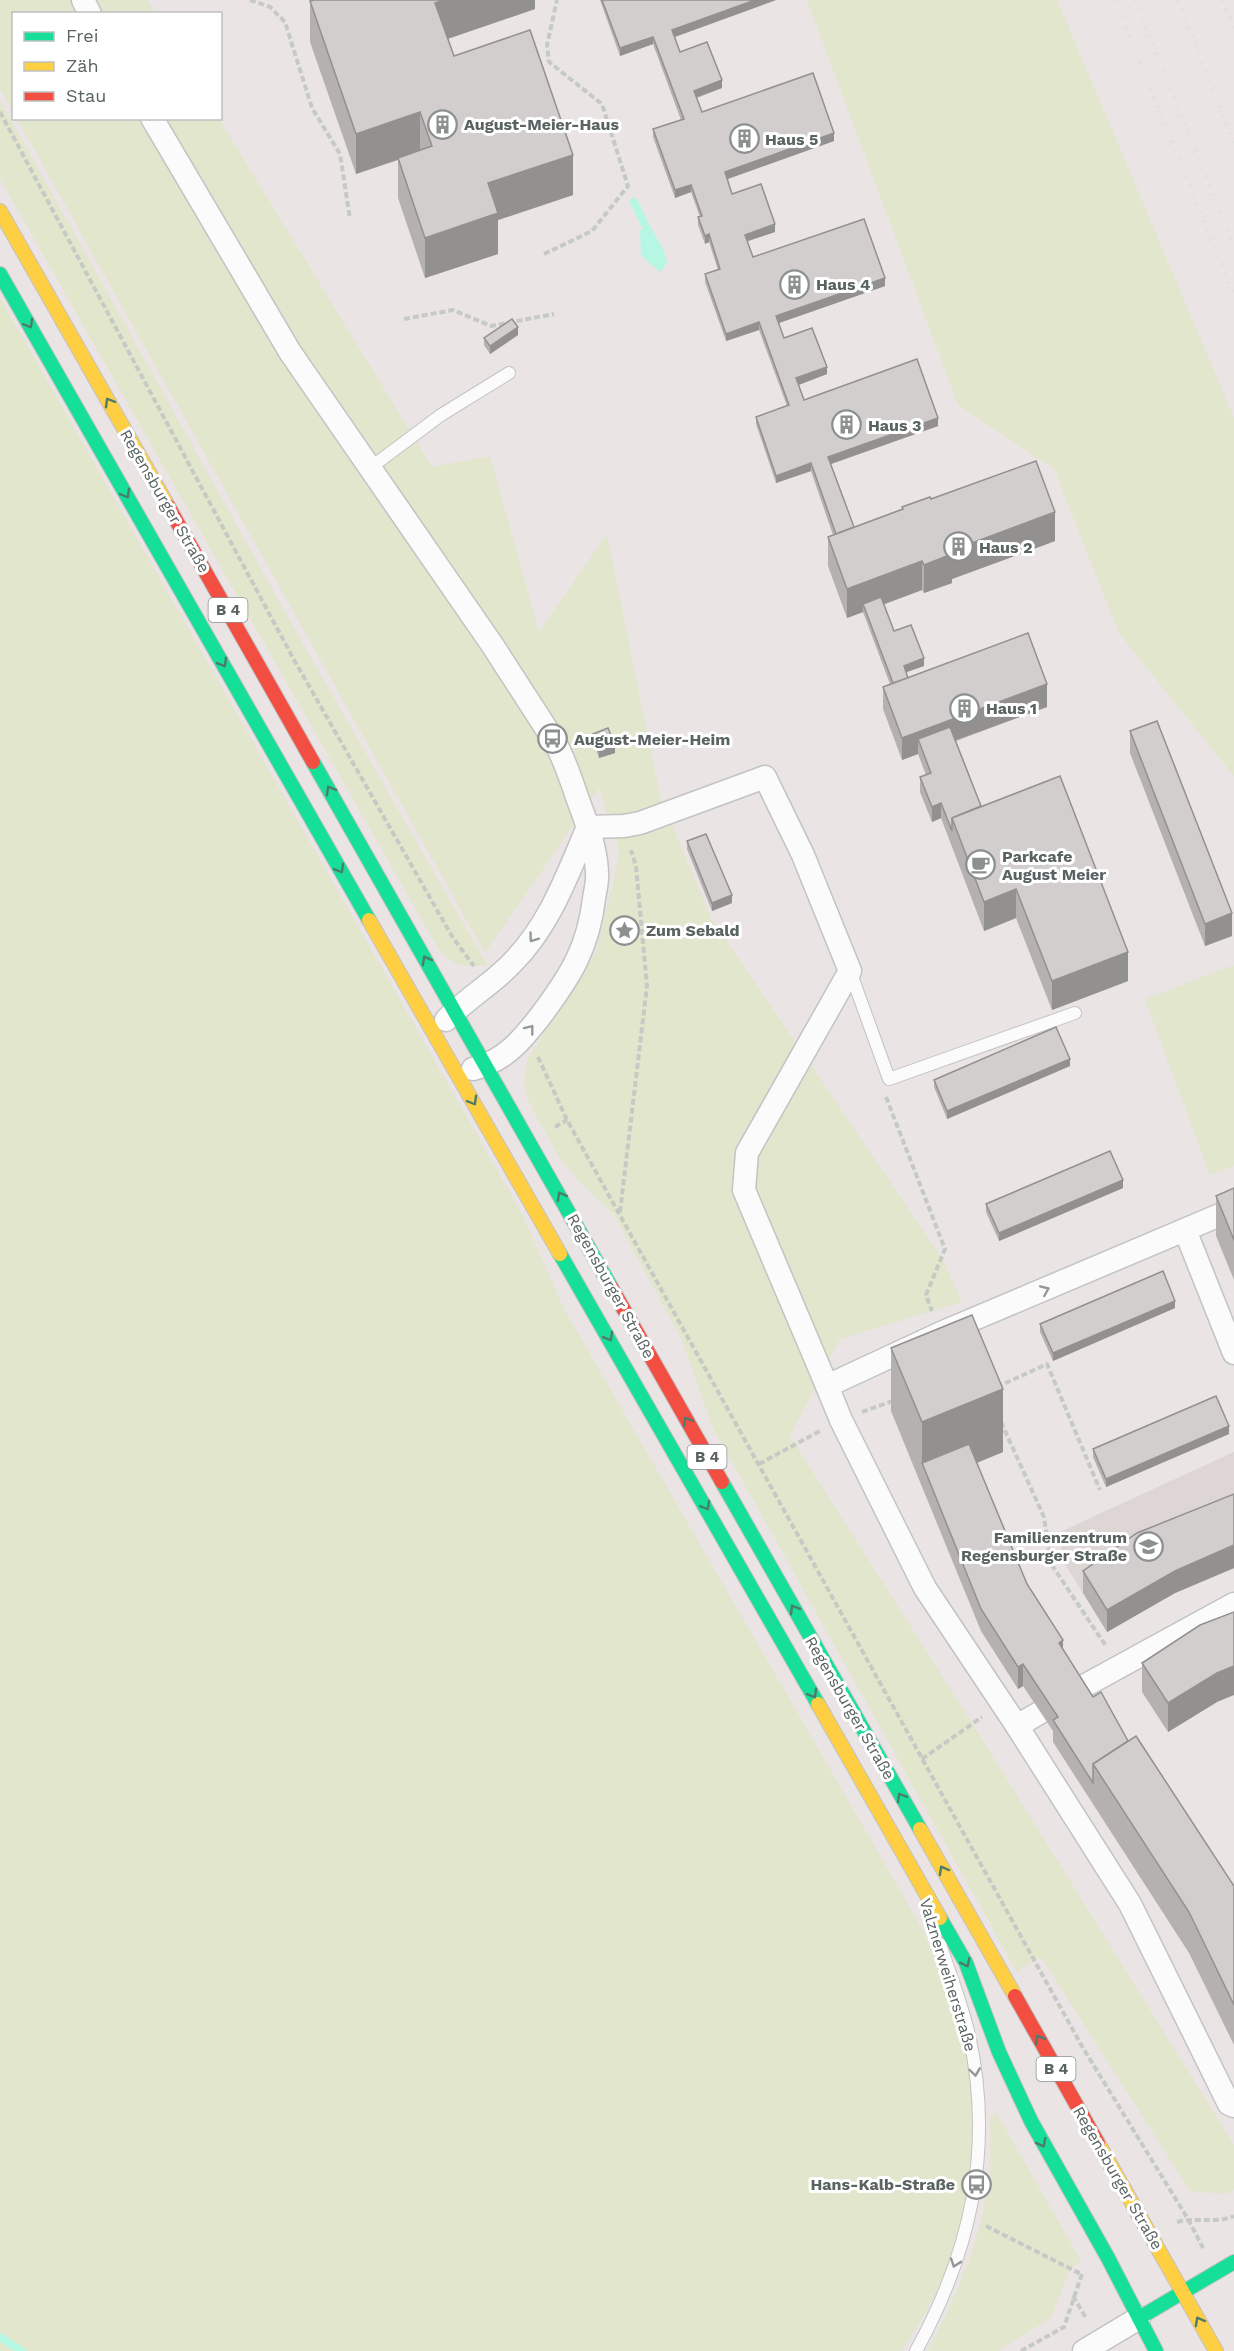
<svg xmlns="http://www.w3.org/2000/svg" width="1234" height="2351" font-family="'Work Sans',sans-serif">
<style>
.education{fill:#ded5d5}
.green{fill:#e2e6cd}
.water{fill:#b6f7e4}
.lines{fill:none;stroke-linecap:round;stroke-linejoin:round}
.stream{stroke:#b6f7e4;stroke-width:8}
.lane-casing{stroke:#c2c3c3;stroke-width:14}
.street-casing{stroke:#c2c3c3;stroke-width:25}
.fast-casing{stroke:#c1c2c2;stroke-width:16}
.slow-casing{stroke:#c1c2c2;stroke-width:16}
.jam-casing{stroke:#c1c2c2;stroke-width:16}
.path{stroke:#c5cac4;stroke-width:4;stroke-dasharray:6 3;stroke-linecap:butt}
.lane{stroke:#fcfbfb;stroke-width:12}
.street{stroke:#fcfbfb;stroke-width:22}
.fast{stroke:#16e098;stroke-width:14}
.slow{stroke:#ffcf43;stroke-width:14}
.jam{stroke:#f24e42;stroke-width:14}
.rail{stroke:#e0e0e0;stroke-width:4.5;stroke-dasharray:1.5 8;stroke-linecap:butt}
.wall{fill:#b5b1b1}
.shaded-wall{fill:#939090}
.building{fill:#d2cece;stroke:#939090;stroke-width:1.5}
.oneway{stroke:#4c7c6d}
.oneway2{stroke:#929898}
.labels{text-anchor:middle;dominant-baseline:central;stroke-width:6;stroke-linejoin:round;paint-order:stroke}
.shield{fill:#fff;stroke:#8b9291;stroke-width:1.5}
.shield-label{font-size:15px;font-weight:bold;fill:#596362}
.poi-label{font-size:16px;font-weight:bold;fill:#596362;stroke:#fff;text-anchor:start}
.street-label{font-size:16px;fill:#596362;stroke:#fff}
</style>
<rect width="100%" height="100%" fill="#eae4e4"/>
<polygon class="education" points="1234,1452 1234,1568 1175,1593 1107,1632 1063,1561 1060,1532"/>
<g class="green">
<polygon points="0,0 147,0 155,13 14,14 13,113 0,89"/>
<polygon points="807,0 1057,0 1234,418 1234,776 1119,633 1054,469 958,405"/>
<path d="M0 100 303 644 487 965C466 968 453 966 439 950L0 179Z"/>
<polygon points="17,119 219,119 432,467 490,456 539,632 607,534 660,796 711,918 942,1258 962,1302 840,1339 790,1436 977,1731 1234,2145 1234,2190 1226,2194 1190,2191 1041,1957 1017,1972 713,1428 681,1338 614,1215 579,1181 560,1158 532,1109 526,1093 524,1080 528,1059 596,952 620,854 599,788 485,953"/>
<path d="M0 298 521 1212 565 1311 889 1871C911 1910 935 1949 951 1992 963 2023 972 2060 975 2093 980 2145 965 2233 942 2280 931 2304 916 2328 902 2351H0Z"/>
<polygon points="1234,965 1234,1166 1210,1175 1145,999"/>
<path d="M997 2114 1081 2261 1073 2267 1068 2274 1051 2318 997 2351H927C956 2298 982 2238 989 2177 991 2157 990 2137 990 2117Z"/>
</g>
<polygon class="water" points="649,224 664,251 667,263 660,272 641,255 640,231"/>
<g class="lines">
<g class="stream">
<polyline points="634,202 645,225"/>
<polyline points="0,2337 22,2351"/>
</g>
<defs>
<g id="lane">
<polyline points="370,468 441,415 509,373"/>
<polyline points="850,971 889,1079 1075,1013"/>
<path d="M916 2351C971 2251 994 2148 969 2035 962 2005 950 1974 940 1944"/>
</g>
<g id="street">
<polyline points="83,0 90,14"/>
<path d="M152 118 290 352 493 646 553 739C564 757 570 777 577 797 586 821 596 847 597 872 598 881 595 891 594 899 588 948 571 975 542 1014 523 1039 505 1061 473 1069"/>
<polyline points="588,827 624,826 640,823 765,777 803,855 850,971 747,1153 744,1190 827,1386 941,1333 1234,1209"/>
<path d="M446 1020C466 999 492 984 512 963 550 925 567 875 588 827"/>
<polyline points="1185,1230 1234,1353"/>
<polyline points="827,1386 841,1420 925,1588 1017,1726 1130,1904 1229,2104 1234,2106"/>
<polyline points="1075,1691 1234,1604"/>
<polyline points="1017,1726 1041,1712"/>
<polyline points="1084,2351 1139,2318"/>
</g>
<g id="fast">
<polyline points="0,274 369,920"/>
<polyline points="313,762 611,1287"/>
<polyline points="560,1254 818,1704"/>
<polyline points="722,1482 920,1829"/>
<polyline points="940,1918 966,1963 999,2052 1031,2121 1108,2258 1156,2351"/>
<polyline points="1139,2318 1234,2262"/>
</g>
<g id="slow">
<polyline points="0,211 168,506"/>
<polyline points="369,920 560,1254"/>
<polyline points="818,1704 940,1918"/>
<polyline points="920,1829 1015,1996"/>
<polyline points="1098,2143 1216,2351"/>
</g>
<g id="jam">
<polyline points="168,506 313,762"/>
<polyline points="611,1287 722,1482"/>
<polyline points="1015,1996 1098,2143"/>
</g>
</defs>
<use href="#lane" class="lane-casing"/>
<use href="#street" class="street-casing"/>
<use href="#fast" class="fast-casing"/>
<use href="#slow" class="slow-casing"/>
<use href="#jam" class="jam-casing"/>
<g class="path">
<polyline points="250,0 270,7 285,22 312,108 340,154 350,219"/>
<polyline points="0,112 293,658 453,938 474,966"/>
<polyline points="544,254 592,231 628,186 602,104 549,62 547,45 557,0"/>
<polyline points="404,319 453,310 491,326 554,314"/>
<polyline points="538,1057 567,1120 1083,2048 1188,2219 1203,2248"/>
<polyline points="886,1097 945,1249 926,1295 932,1311"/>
<polyline points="555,1127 567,1120"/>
<polyline points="620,1212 647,986 636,866 631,850"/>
<polyline points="997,1387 1047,1364 1100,1490"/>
<polyline points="862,1412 895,1400"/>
<polyline points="1001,1422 1044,1517 1051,1564 1106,1646"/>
<polyline points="759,1464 820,1431"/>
<polyline points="922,1759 982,1717"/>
<path d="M1177 2222C1196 2217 1217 2224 1234 2216"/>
<polyline points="986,2226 1081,2274"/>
<polyline points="1073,2296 1086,2318"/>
<polyline points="1021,2351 1064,2327 1082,2274"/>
</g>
<use href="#lane" class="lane"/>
<use href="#street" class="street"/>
<use href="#fast" class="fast"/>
<use href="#slow" class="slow"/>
<use href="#jam" class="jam"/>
<g class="rail">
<polyline points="1115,0 1234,296"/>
<polyline points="1135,0 1234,247"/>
<polyline points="1178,0 1234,144"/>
<polyline points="1222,0 1234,27"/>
</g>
</g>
<g class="wall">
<polygon points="535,0 535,9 448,39 454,56 573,195 498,220 498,254 425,278 398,198 398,160 356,174 310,42 310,1"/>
<polygon points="600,0 776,0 674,37 680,52 722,88 697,98 702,112 834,141 727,179 732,194 775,232 747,241 753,257 885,286 779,323 784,338 827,374 798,385 804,400 938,426 831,464 854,527 902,510 902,507 931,499 1055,541 952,579 952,583 924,593 922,590 884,604 894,631 924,666 906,672 908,678 1047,707 956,741 981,806 1128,981 1052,1010 1016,918 984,931 941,818 932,822 920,792 920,777 926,775 918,754 902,760 883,709 883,687 890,684 863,612 847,618 828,566 828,537 833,535 811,471 776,483 756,424 756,417 787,406 759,330 726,341 705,282 705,274 718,270 709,242 705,244 698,225 698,217 700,217 691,192 675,198 653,137 653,129 681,120 653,44 620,56"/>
<polygon points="518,335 490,354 484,345 484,338"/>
<polygon points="1130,731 1232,936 1205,946 1130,753"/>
<polygon points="593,734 615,753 599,758 593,742"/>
<polygon points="687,841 732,903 712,911 687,849"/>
<polygon points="1070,1066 947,1119 934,1087 934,1080"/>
<polygon points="1123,1188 999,1241 986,1212 986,1204"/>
<polygon points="1234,1188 1234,1280 1216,1236 1216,1196"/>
<polygon points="1175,1308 1053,1361 1040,1332 1040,1324"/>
<polygon points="891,1348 1003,1452 977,1463 1027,1584 1063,1649 1093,1697 1128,1741 1234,1886 1234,2045 1189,1953 1053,1742 1053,1731 1023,1686 1018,1689 981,1631 891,1411"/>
<polygon points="1229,1434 1106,1487 1093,1457 1093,1449"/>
<polygon points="1234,1494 1234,1568 1175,1593 1107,1632 1083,1593 1083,1571"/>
<polygon points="1142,1663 1217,1702 1168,1732 1142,1692"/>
</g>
<g class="shaded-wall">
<polygon points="444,0 535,0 535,9 435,43 435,3"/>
<polygon points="755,0 776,0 672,38 672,30"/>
<polygon points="653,37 653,44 620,56 620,48"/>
<polygon points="722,80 722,88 694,98 694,91"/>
<polygon points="420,112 420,152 356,174 356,134"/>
<polygon points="834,133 834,141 725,180 725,172"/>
<polygon points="573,155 573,195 498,220 498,254 425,278 425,238 488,183"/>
<polygon points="691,185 691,192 675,198 675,190"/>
<polygon points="775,224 775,232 745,242 745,235"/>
<polygon points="709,234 709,242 705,244 705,236"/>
<polygon points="885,278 885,286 776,324 776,316"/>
<polygon points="759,322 759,330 726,341 726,334"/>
<polygon points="518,327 518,335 490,354 490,346"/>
<polygon points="827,367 827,374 796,386 796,378"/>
<polygon points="938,418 938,426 828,465 828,457"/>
<polygon points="811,463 811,471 776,483 776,476"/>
<polygon points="1055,512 1055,541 952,579 952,583 924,593 924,565 950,551"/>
<polygon points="922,561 922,590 866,611 863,604 863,612 847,618 847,589"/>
<polygon points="924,658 924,666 904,673 904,666"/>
<polygon points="1047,684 1047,707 923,752 918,739 918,754 902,760 902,738"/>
<polygon points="615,745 615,753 599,758 599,751"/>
<polygon points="941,803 941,818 932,822 932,807"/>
<polygon points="1016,889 1016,918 984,931 984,902"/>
<polygon points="732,895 732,903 712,911 712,903"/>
<polygon points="1232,913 1232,936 1205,946 1205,924"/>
<polygon points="1128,952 1128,981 1052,1010 1052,981"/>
<polygon points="1070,1059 1070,1066 947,1119 947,1111"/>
<polygon points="1123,1180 1123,1188 999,1241 999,1233"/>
<polygon points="1175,1301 1175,1308 1053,1361 1053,1353"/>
<polygon points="1003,1389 1003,1452 929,1482 922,1463 922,1422"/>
<polygon points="1229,1426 1229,1434 1106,1487 1106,1479"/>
<polygon points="1234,1545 1234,1568 1175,1593 1107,1632 1107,1610 1175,1571"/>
<polygon points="1063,1640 1063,1662 1059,1643"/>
<polygon points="1023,1664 1023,1686 1018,1689 1018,1667"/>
<polygon points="1234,1666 1234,1695 1217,1702 1168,1732 1168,1703 1217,1673"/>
</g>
<g class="building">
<polygon points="314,0 444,0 435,3 454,56 530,30 573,155 488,183 498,213 425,238 398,158 432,146 420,112 356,134 310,1"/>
<polygon points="602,0 755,0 672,30 680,52 707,42 722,80 694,91 702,112 813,73 834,133 725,172 732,194 761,184 775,224 745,235 753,257 864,219 885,278 776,316 784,338 812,328 827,367 796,378 804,400 917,359 938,418 828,457 854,527 836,534 811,463 776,476 756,417 789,405 759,322 726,334 705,274 720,269 709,234 705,236 698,217 702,216 691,185 675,190 653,129 684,119 653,37 620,48"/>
<polygon points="512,319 518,327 490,346 484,338"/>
<polygon points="1036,461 1055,512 950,551 952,554 924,565 922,561 847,589 828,537 903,509 902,507 930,497 931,499"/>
<polygon points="881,597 894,631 911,625 924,658 904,666 908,678 893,683 863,604"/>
<polygon points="1028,633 1047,684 902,738 883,687"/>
<polygon points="1157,721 1232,913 1205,924 1130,731"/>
<polygon points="950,727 981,806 952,818 952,831 941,803 932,807 920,777 931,773 918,739"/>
<polygon points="608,728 615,745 599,751 593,734"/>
<polygon points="1060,776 1128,952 1052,981 1016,889 984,902 952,818"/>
<polygon points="706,834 732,895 712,903 687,841"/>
<polygon points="1056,1027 1070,1059 947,1111 934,1080"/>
<polygon points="1110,1151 1123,1180 999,1233 986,1204"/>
<polygon points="1234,1188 1234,1240 1216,1196"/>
<polygon points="1163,1271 1175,1301 1053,1353 1040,1324"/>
<polygon points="972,1315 1003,1389 922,1422 891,1348"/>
<polygon points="1216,1396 1229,1426 1106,1479 1093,1449"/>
<polygon points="969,1444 1027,1584 1063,1640 1059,1643 1093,1697 1101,1692 1128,1741 1093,1764 1093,1783 1053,1720 1058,1717 1023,1664 1018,1667 981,1609 922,1463"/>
<polygon points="1234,1494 1234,1545 1175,1571 1107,1610 1083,1571 1137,1533"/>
<polygon points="1234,1612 1234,1666 1217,1673 1168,1703 1142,1663 1200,1625"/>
<polygon points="1136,1736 1234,1886 1234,2005 1189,1912 1093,1764"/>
</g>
<defs><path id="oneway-chevron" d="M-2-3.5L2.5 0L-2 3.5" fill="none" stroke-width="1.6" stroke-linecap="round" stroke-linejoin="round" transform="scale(1.5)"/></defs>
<g class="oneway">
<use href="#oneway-chevron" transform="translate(29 324) rotate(60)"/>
<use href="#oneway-chevron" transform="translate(109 402) rotate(-120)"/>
<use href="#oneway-chevron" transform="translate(126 494) rotate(60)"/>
<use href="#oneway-chevron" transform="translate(223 663) rotate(60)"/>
<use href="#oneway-chevron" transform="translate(330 790) rotate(-120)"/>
<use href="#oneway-chevron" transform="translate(340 869) rotate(60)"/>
<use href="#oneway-chevron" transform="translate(426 960) rotate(-119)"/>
<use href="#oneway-chevron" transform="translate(473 1101) rotate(60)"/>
<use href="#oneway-chevron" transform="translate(561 1196) rotate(-119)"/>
<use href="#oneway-chevron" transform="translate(609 1337) rotate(60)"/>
<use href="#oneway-chevron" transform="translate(687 1421) rotate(-120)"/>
<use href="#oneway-chevron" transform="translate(706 1506) rotate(60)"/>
<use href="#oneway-chevron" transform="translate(794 1609) rotate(-120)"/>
<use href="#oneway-chevron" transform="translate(813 1694) rotate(60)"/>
<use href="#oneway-chevron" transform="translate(901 1797) rotate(-120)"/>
<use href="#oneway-chevron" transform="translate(943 1870) rotate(-119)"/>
<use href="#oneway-chevron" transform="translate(966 1963) rotate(63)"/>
<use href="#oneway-chevron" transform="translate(1039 2039) rotate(-120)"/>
<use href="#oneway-chevron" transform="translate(1042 2143) rotate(62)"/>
<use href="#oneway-chevron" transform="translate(1199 2321) rotate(-119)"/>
</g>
<g class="oneway2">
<use href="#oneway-chevron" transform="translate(533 938) rotate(126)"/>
<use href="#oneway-chevron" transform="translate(530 1029) rotate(-52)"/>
<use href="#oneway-chevron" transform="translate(1045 1290) rotate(-23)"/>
<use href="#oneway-chevron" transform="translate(975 2072) rotate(82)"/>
<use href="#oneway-chevron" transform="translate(955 2263) rotate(109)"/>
</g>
<defs>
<symbol id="building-ring" viewBox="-11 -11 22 22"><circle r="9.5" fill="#fff" stroke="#8c9090" stroke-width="1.5"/><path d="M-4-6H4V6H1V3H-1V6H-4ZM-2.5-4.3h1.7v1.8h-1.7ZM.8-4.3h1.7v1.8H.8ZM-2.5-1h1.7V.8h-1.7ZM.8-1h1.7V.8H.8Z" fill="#8c9090"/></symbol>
<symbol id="bus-ring" viewBox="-11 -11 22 22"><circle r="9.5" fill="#fff" stroke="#8c9090" stroke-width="1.5"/><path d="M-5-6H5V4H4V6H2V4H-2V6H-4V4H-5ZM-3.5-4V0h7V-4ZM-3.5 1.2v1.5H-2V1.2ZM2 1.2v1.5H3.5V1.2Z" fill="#8c9090"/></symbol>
<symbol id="cafe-ring" viewBox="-11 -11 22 22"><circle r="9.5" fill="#fff" stroke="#8c9090" stroke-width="1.5"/><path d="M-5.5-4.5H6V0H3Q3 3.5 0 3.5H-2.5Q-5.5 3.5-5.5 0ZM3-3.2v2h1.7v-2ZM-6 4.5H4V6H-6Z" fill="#8c9090"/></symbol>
<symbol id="sight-ring" viewBox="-11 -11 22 22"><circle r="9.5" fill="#fff" stroke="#8c9090" stroke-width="1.5"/><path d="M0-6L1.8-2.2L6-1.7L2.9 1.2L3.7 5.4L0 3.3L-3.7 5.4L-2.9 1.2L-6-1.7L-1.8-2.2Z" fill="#8c9090"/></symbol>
<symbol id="school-ring" viewBox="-11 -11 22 22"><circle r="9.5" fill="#fff" stroke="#8c9090" stroke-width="1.5"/><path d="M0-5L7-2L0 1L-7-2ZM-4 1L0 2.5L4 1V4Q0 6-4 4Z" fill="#8c9090"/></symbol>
</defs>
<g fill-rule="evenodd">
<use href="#building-ring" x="426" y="108" width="33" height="33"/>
<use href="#building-ring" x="728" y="122" width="33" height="33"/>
<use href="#building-ring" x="778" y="268" width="33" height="33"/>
<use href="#building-ring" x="830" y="408" width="33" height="33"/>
<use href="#building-ring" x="942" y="530" width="33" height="33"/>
<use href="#building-ring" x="948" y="692" width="33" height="33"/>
<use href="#bus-ring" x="536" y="722" width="33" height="33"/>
<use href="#cafe-ring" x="964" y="848" width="33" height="33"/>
<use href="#sight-ring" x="608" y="914" width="33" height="33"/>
<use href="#school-ring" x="1132" y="1530" width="33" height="33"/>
<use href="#bus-ring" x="960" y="2168" width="33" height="33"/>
</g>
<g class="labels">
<g class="shield">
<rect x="208.5" y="598" width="39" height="24" rx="4.5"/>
<rect x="687.5" y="1445" width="39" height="24" rx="4.5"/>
<rect x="1036.5" y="2057" width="39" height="24" rx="4.5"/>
</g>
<g class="shield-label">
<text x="228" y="610">B 4</text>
<text x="707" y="1457">B 4</text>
<text x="1056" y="2069">B 4</text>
</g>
<g class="poi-label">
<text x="464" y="124">August-Meier-Haus</text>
<text x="765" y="139">Haus 5</text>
<text x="816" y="284">Haus 4</text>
<text x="868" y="425">Haus 3</text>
<text x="979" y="547">Haus 2</text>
<text x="986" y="708">Haus 1</text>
<text x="574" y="739">August-Meier-Heim</text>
<text x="1002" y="856">Parkcafe<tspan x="1002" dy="18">August Meier</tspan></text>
<text x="646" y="930">Zum Sebald</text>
<text x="1127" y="1537" text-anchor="end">Familienzentrum<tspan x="1127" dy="18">Regensburger Straße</tspan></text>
<text x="955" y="2184" text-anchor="end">Hans-Kalb-Straße</text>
</g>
<g class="street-label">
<text transform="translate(165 501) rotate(60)">Regensburger Straße</text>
<text transform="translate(611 1286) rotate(61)">Regensburger Straße</text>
<text transform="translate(850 1708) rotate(60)">Regensburger Straße</text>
<text transform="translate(948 1975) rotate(73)">Valznerweiherstraße</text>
<text transform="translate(1118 2178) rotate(60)">Regensburger Straße</text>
</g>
</g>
<rect x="12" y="12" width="210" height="108" fill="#ffffff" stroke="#bdc1c0" stroke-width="1.5"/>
<rect x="24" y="32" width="30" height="9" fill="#16e098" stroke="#bdc1c0" stroke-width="1.5"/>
<text x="66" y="42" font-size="18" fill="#596362">Frei</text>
<rect x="24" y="62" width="30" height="9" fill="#ffcf43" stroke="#bdc1c0" stroke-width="1.5"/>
<text x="66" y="72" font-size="18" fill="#596362">Zäh</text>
<rect x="24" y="92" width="30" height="9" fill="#f24e42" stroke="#bdc1c0" stroke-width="1.5"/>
<text x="66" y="102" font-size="18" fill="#596362">Stau</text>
</svg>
